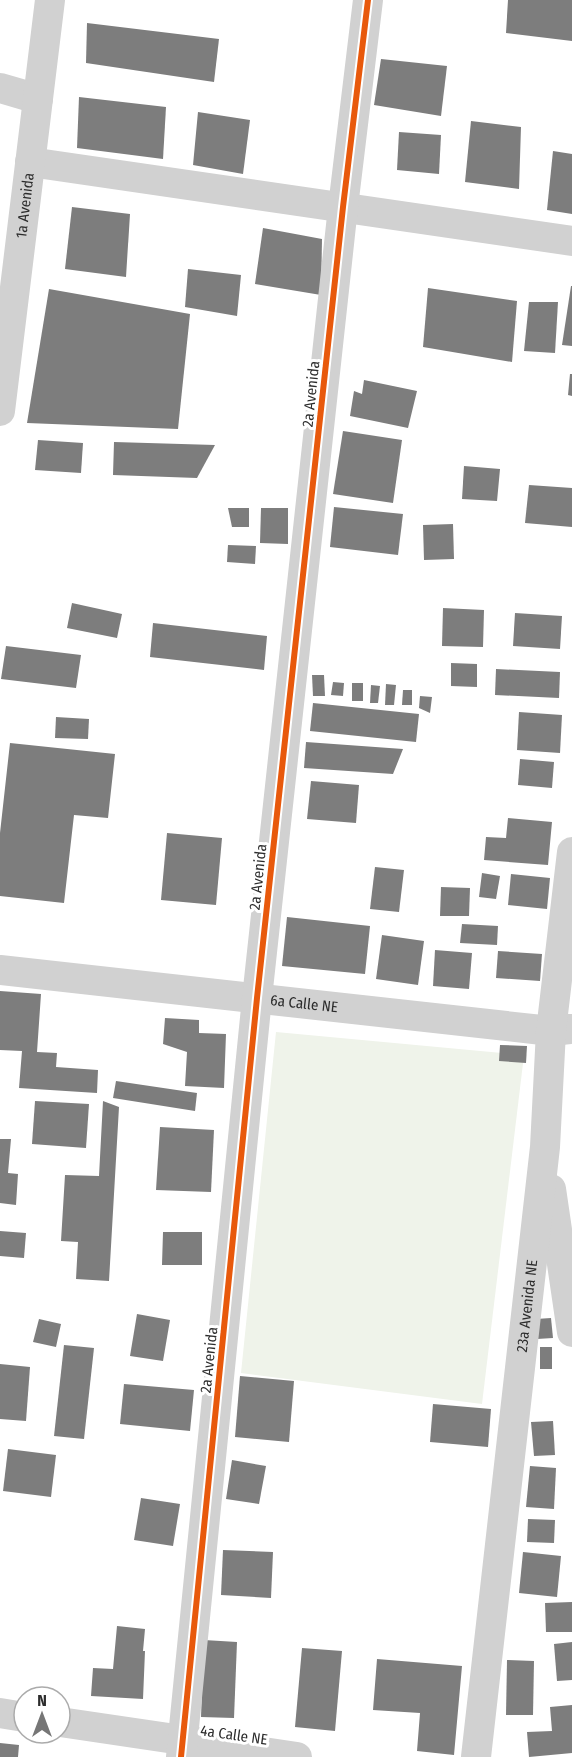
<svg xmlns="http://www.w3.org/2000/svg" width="572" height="1757" font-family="'Fira Sans Condensed',sans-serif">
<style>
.green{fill:#eff3ea}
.building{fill:#7d7d7d}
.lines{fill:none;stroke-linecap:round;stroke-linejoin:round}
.minor{stroke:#d1d1d1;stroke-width:30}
.cycleway-casing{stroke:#fff;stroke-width:10}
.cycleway{stroke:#e8590c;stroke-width:6}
.labels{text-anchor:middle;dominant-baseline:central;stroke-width:6;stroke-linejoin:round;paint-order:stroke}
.street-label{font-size:15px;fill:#2c2c2c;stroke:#fff}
</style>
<rect width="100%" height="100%" fill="#fff"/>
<polygon class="green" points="276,1032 524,1055 482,1404 241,1373"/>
<g class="building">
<polygon points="508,0 572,0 572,41 506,33"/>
<polygon points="87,23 219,39 214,82 86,63"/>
<polygon points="381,59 447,66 441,116 374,105"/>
<polygon points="79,97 166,107 163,159 77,148"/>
<polygon points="198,112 250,120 243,174 193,165"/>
<polygon points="471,121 521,127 519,189 465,182"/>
<polygon points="399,132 441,135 439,174 397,170"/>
<polygon points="553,151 572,154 572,214 547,210"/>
<polygon points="72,207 130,214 126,277 65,269"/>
<polygon points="263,228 322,239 321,295 255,284"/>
<polygon points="188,269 241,275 237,316 185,307"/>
<polygon points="571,286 572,286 572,346 562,345"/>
<polygon points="428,288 517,301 512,362 423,347"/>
<polygon points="49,289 190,314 178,429 27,423"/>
<polygon points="529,302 558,302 555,353 524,351"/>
<polygon points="570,374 572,374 572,396 568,395"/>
<polygon points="364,380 417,391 408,428 350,416 354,391 362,394"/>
<polygon points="343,431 402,440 393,503 333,494"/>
<polygon points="38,440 83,443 81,473 35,470"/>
<polygon points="114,442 215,445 197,478 113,475"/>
<polygon points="464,466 500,469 497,501 462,499"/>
<polygon points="529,485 572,488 572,527 525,523"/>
<polygon points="334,507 403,514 398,555 330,547"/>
<polygon points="228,508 249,508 249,527 232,527"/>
<polygon points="261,508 288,508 288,544 260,543"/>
<polygon points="453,524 454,559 424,560 423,525"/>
<polygon points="228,545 256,546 255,564 227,562"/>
<polygon points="72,603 122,614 117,638 67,628"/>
<polygon points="443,608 484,610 483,647 442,646"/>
<polygon points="515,613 562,616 560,649 513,646"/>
<polygon points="153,623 267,636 264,670 150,657"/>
<polygon points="6,646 81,655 76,688 1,679"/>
<polygon points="451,663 477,664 477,687 451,686"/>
<polygon points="496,669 560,672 559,698 495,695"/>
<polygon points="312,675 324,675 325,696 313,696"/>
<polygon points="333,682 344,683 343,696 331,695"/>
<rect x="352" y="683" width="11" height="18"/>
<polygon points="386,684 396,685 394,705 385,705"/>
<polygon points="371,685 380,686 378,703 370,703"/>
<polygon points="403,690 412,690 412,705 402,705"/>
<polygon points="420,696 432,697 430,713 419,708"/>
<polygon points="313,703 419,714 416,742 310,731"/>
<polygon points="519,712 562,715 560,753 517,750"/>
<polygon points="56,717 89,719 88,739 55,738"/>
<polygon points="306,742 403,749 393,774 304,768"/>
<polygon points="10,743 115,754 108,818 74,815 64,903 0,896 0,833"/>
<polygon points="520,759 554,762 552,788 518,785"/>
<polygon points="311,781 359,785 356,823 307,819"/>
<polygon points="508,818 552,822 548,865 484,860 486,837 506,838"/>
<polygon points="167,833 222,838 216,905 161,900"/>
<polygon points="375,867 404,870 399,912 370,909"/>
<polygon points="482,873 500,876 496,899 479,897"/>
<polygon points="511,874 550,878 547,909 508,905"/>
<polygon points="441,887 470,888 469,916 440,916"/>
<polygon points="287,917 370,926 365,974 282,966"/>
<polygon points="462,924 498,926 497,945 460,943"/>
<polygon points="382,935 424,941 418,985 376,979"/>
<polygon points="435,950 472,953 469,989 433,986"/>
<polygon points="498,951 542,954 540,981 496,978"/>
<polygon points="0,991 41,994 37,1052 57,1053 56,1067 98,1070 97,1093 19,1088 22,1051 0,1050"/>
<polygon points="165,1018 199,1020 199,1033 226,1034 224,1088 185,1086 187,1052 163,1044"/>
<polygon points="500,1045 527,1046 526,1063 499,1061"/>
<polygon points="116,1081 197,1093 195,1111 113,1098"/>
<polygon points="35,1101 89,1104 86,1148 32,1144"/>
<polygon points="103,1101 119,1107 109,1281 76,1279 78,1242 61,1241 65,1175 99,1176"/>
<polygon points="160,1127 214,1130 211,1192 156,1190"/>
<polygon points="0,1139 11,1139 8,1173 18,1174 16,1205 0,1203"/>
<polygon points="0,1231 26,1233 24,1258 0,1256"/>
<polygon points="163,1232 202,1232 202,1265 162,1265"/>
<polygon points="137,1314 170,1320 163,1361 130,1356"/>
<polygon points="551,1318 553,1338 537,1339 536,1319"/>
<polygon points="39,1319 61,1324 56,1347 33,1342"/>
<polygon points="64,1345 94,1348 84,1439 54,1436"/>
<rect x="540" y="1347" width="12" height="22"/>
<polygon points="0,1364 30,1367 26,1421 0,1419"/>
<polygon points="240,1376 294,1381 289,1442 235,1437"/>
<polygon points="124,1384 194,1390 190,1431 120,1424"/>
<polygon points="433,1404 491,1409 488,1447 430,1442"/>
<polygon points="553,1421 555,1455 534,1456 531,1422"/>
<polygon points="8,1449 56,1455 51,1497 3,1491"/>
<polygon points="232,1460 266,1466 259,1504 226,1499"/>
<polygon points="530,1466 556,1468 554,1509 526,1507"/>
<polygon points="141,1498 180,1504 173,1546 134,1540"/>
<polygon points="528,1519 555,1520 554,1543 527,1542"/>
<polygon points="223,1550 273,1552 271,1598 221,1595"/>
<polygon points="523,1552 561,1556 557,1597 519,1593"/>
<polygon points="572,1602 572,1632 546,1632 545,1603"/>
<polygon points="117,1626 145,1629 143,1651 145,1651 143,1699 91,1696 93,1668 113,1669"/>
<polygon points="204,1640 237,1642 234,1718 201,1717"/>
<polygon points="572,1642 572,1680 557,1681 554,1644"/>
<polygon points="302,1648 342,1651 335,1731 295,1727"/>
<polygon points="377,1659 462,1666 454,1755 417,1751 420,1713 373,1710"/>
<polygon points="507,1660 534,1661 533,1715 506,1715"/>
<polygon points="572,1705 572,1753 529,1757 527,1732 552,1731 550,1707"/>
<polygon points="0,1743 19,1745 18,1757 0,1757"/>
</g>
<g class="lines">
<g class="minor">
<polyline points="0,88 38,99"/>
<polyline points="30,162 572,241"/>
<path id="s1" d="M0 411 50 0"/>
<path id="s2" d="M0 970 551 1031 570 1029"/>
<polyline points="551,1189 572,1332"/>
<polyline points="0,1713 24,1717"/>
<polyline points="60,1722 297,1757"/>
<polyline points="181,1757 257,998 343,207 368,0"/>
<path id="s3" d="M476 1757 545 1147 551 1031 572 852"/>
</g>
<defs>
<polyline id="cycleway" points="181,1757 257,998 343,207 368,0"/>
</defs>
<use href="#cycleway" class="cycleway-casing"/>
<use href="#cycleway" class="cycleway"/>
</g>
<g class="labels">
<g class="street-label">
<text stroke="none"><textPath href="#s1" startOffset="207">1a Avenida</textPath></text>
<text transform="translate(311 394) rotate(-84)">2a Avenida</text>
<text transform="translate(258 877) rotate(-84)">2a Avenida</text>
<text stroke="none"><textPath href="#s2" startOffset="306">6a Calle NE</textPath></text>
<text stroke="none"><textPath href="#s3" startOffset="454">23a Avenida NE</textPath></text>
<text transform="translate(209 1360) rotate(-84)">2a Avenida</text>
<text transform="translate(234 1735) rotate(8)">4a Calle NE</text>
</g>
</g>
<g transform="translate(42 1715)"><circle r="28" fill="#ffffff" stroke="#ababab" stroke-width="1.5"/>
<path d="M0-4.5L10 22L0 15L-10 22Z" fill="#767676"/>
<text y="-9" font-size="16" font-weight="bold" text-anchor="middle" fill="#2c2c2c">N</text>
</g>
</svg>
